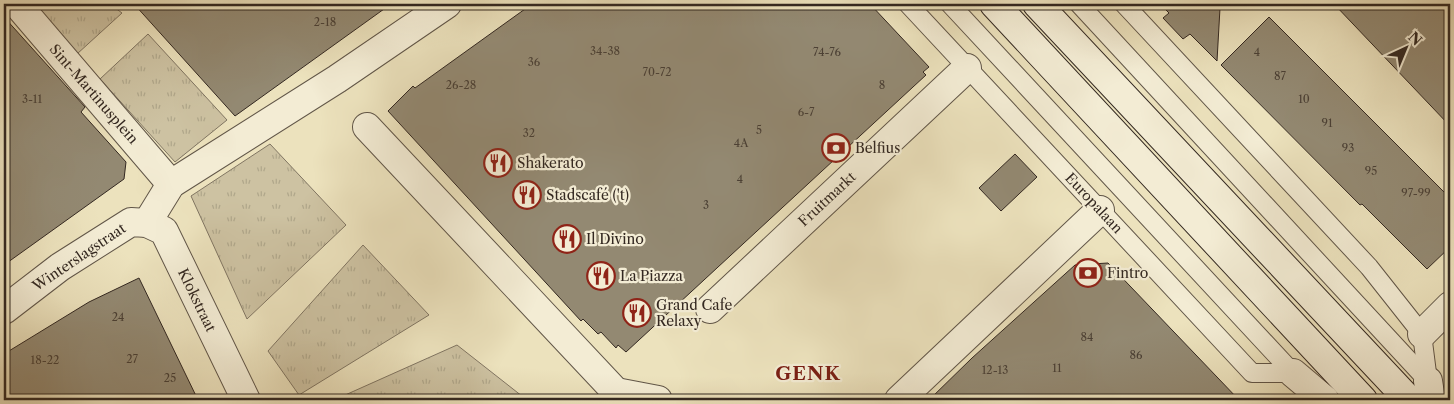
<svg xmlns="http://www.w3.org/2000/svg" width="1454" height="404" font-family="'Libre Caslon Text',serif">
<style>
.park{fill:url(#park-tufts);stroke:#807562}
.building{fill:#938972;stroke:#332821}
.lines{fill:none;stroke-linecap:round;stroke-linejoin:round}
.lane-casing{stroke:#615648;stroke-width:20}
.street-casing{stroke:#615648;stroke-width:30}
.secondary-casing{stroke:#332821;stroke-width:30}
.lane{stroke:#f3ecd4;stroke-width:18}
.street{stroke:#f3ecd4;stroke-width:28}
.secondary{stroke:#f3ecd4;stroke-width:28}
.labels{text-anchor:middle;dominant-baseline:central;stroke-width:4.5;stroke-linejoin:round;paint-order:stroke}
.number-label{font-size:11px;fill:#4b4035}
.street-label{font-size:14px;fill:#332821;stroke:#f3ecd4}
.poi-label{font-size:14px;fill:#332821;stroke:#f3ecd4;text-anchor:start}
.district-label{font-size:19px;font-weight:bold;letter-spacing:1px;fill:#7a1f14;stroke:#f3ecd4}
</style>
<defs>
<pattern id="park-tufts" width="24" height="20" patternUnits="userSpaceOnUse" patternTransform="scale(1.25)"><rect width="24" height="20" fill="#cdc2a2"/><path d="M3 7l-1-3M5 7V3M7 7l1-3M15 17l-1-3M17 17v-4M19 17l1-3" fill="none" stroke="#b0a78b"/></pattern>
</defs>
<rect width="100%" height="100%" fill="#ece2bd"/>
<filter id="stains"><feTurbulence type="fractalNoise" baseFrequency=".004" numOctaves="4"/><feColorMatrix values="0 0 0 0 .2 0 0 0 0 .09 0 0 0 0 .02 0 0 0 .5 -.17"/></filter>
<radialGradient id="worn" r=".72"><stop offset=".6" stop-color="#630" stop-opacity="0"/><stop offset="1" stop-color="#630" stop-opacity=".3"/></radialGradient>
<g class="park">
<polygon points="39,4 110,4 122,13 77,54 35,8"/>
<polygon points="148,34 227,120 175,162 100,79"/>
<polygon points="270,144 346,225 247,319 191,196"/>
<polygon points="363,245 429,315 299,395 268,351"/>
<polygon points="457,345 527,400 334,400"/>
</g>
<g class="building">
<polygon points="134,4 391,4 235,116"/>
<polygon points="532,4 870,4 929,67 923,72 926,75 626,352 618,345 616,348 601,332 598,334 583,319 581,321 388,111 413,86 415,88"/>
<polygon points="1160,4 1226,4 1220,8 1217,61 1190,34 1183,39 1163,18 1169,13"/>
<polygon points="1334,4 1450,4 1450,126"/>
<polygon points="4,17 85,107 81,112 126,162 124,179 4,265"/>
<polygon points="1269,17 1450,198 1450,247 1427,269 1362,204 1360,205 1221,65"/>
<polygon points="1015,154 1037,177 1001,211 979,188"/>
<polygon points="1108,263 1239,400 929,400 972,358 1075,265"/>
<polygon points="139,278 198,400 4,400 4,354 89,302"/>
</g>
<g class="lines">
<defs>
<g id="lane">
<polyline points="908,4 1252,373 1293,373"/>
<polyline points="950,4 1293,373"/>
<polyline points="1079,4 1428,381"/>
<polyline points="1124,4 1369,267 1422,334 1428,381"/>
</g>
<g id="street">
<polyline points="17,4 171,184"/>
<polyline points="367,127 616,392"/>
<polyline points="147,223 171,184 337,79 447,4"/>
<polyline points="710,309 967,68"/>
<polyline points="4,310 60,267 131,222 147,223 164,231 246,400"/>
<polyline points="1422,334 1450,306"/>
<polyline points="1293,373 1325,400"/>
<polyline points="1428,381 1431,400"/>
<polyline points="616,392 658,400"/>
<polyline points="899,400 1100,210"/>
</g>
<g id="secondary">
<polyline points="994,4 1363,400"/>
<polyline points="1037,4 1409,400"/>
</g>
</defs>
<use href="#lane" class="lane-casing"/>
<use href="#street" class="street-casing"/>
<use href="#secondary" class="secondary-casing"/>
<use href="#lane" class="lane"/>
<use href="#street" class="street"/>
<use href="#secondary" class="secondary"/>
</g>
<defs>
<symbol id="bank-ring" viewBox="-11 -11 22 22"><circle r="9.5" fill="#f3ecd4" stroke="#8f2418" stroke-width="1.5"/><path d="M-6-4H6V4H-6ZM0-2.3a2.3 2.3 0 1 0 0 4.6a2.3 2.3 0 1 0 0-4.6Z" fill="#8f2418"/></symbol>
<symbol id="restaurant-ring" viewBox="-11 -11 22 22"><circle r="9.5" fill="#f3ecd4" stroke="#8f2418" stroke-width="1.5"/><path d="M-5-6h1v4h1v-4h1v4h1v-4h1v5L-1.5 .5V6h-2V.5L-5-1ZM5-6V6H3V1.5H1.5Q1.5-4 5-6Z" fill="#8f2418"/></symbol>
</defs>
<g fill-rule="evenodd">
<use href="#bank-ring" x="820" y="132" width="32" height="32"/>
<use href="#restaurant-ring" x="482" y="147" width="32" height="32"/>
<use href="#restaurant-ring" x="511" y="179" width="32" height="32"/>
<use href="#restaurant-ring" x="551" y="223" width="32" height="32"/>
<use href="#bank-ring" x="1072" y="257" width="32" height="32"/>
<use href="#restaurant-ring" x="585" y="260" width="32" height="32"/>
<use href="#restaurant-ring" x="621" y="297" width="32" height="32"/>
</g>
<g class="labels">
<g class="number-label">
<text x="325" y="22">2-18</text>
<text x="605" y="51">34-38</text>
<text x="827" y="52">74-76</text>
<text x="1257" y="52">4</text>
<text x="534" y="62">36</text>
<text x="657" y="72">70-72</text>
<text x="1280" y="76">87</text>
<text x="461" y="85">26-28</text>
<text x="882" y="85">8</text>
<text x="32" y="99">3-11</text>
<text x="1304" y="99">10</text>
<text x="806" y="112">6-7</text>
<text x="1327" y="123">91</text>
<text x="759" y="130">5</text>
<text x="529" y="133">32</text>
<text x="741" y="143">4A</text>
<text x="1348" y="148">93</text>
<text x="1371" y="171">95</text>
<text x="740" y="179">4</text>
<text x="1416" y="193">97-99</text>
<text x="706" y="205">3</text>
<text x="118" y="317">24</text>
<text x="1087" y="337">84</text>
<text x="1136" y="355">86</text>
<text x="132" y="359">27</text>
<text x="45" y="360">18-22</text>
<text x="1057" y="368">11</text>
<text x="995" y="370">12-13</text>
<text x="170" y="378">25</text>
</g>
<g class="street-label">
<text transform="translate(94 94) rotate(49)">Sint-Martinusplein</text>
<text transform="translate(827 199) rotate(-43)">Fruitmarkt</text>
<text transform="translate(1094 203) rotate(47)">Europalaan</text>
<text transform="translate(79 257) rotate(-34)">Winterslagstraat</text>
<text transform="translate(197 300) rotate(64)">Klokstraat</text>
</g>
<g class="poi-label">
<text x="855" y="148">Belfius</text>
<text x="517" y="163">Shakerato</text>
<text x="546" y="195">Stadscafé ('t)</text>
<text x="586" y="239">Il Divino</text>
<text x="1107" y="273">Fintro</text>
<text x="620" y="276">La Piazza</text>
<text x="656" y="305">Grand Cafe<tspan x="656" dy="16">Relaxy</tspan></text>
</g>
<g class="district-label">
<text x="808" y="373">GENK</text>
</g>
</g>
<rect width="1454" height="404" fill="none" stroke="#ece2bd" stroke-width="20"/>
<rect x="5" y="5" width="1444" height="394" fill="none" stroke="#332821" stroke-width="2.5"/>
<rect x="10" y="10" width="1434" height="384" fill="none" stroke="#332821"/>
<g transform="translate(1406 48) rotate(44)" stroke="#f3ecd4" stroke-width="4" paint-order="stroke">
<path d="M0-4L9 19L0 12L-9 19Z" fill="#332821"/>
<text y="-8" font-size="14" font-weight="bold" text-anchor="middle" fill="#332821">N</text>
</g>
<rect width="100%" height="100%" filter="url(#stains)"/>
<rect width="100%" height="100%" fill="url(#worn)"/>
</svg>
